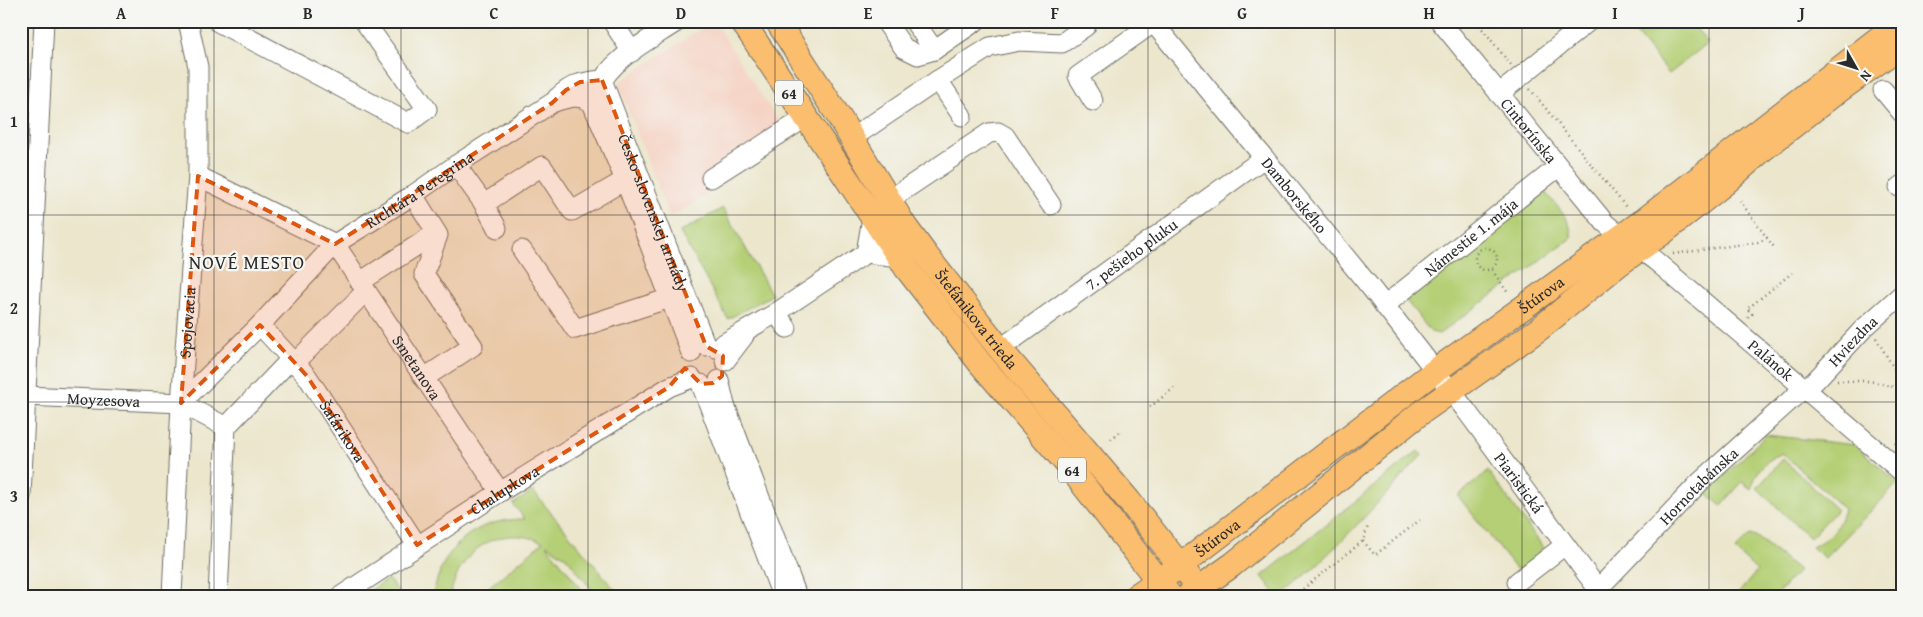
<svg xmlns="http://www.w3.org/2000/svg" width="1923" height="617" font-family="'Gentium Book Plus',serif">
<style>
.built{fill:#f5d2c2}
.green{fill:#b4cf74;stroke:#707d50}
.lines{fill:none;stroke-linecap:round;stroke-linejoin:round}
.minor-casing{stroke:#6e6c63;stroke-width:21}
.major-casing{stroke:#6e6c63;stroke-width:26}
.path{stroke:#6e6c63;stroke-width:2.5;stroke-dasharray:1 4;stroke-linecap:butt}
.minor{stroke:#fff;stroke-width:19}
.major{stroke:#fbbd6e;stroke-width:24}
.marked{fill:#df570e;fill-opacity:0.2;stroke:#df570e;stroke-width:4;stroke-dasharray:10 6;stroke-linejoin:round}
.grid{fill:none;stroke:#2b2b2b;stroke-width:1;stroke-opacity:0.55}
.labels{text-anchor:middle;dominant-baseline:central;stroke-width:4.5;stroke-linejoin:round;paint-order:stroke}
.shield{fill:#f6f6f2;stroke:#686867;stroke-width:1}
.shield-label{font-size:15px;font-weight:bold;fill:#2b2b2b}
.street-label{font-size:16px;fill:#2b2b2b;stroke:#f6f6f2}
.quarter-label{font-size:19px;letter-spacing:1px;fill:#2b2b2b;stroke:#f6f6f2}
.neatline{fill:none;stroke:#2b2b2b;stroke-width:2}
.grid-label{font-size:16px;text-anchor:middle;font-weight:bold;fill:#2b2b2b}
</style>
<rect width="100%" height="100%" fill="#f6f6f2"/>
<filter id="ink" filterUnits="userSpaceOnUse"><feTurbulence type="fractalNoise" baseFrequency=".02" numOctaves="2"/><feDisplacementMap in="SourceGraphic" scale="10" xChannelSelector="R" yChannelSelector="G"/><feConvolveMatrix kernelMatrix="1 2 1 2 8 2 1 2 1" color-interpolation-filters="sRGB"/></filter>
<filter id="wash" filterUnits="userSpaceOnUse"><feTurbulence type="fractalNoise" baseFrequency=".0096" numOctaves="4" result="noise"/><feDisplacementMap in="SourceGraphic" scale="20" xChannelSelector="R" yChannelSelector="G"/><feGaussianBlur stdDeviation="1.12" result="paint"/><feColorMatrix in="noise" values="0 0 0 0 0 0 0 0 0 0 0 0 0 0 0 0 0 1.4 0 .05"/><feComposite in="paint" operator="in"/></filter>
<g filter="url(#wash)">
<rect width="100%" height="100%" fill="#ebe6cc"/>
<polygon class="built" points="711,22 715,23 786,133 728,172 731,178 724,183 677,214 669,217 618,83"/>
<g class="green">
<polygon points="1626,21 1690,21 1708,43 1669,74"/>
<path d="M1542 188C1552 202 1574 220 1571 238L1439 334 1431 332 1404 298Z"/>
<polygon points="723,208 772,295 728,319 680,232"/>
<path d="M1766 435 1855 445 1898 483 1825 558 1812 547C1832 536 1837 531 1844 509L1782 453C1761 464 1759 467 1751 489L1742 482 1721 506 1707 493Z"/>
<path d="M1418 451 1422 455C1377 504 1333 553 1282 596H1277L1262 576Z"/>
<polygon points="1783,459 1837,510 1810,538 1757,488"/>
<path d="M1488 471 1543 547C1536 563 1534 568 1516 569L1458 496Z"/>
<path d="M533 491 620 596H597L567 558 546 544 587 596H478L543 542C498 523 460 550 450 596H433C442 546 474 519 525 519L513 504Z"/>
<polygon points="1750,535 1758,538 1799,570 1775,596 1736,596 1757,571 1735,550"/>
<polygon points="388,579 402,596 363,596"/>
</g>
</g>
<g filter="url(#ink)">
<g class="lines">
<defs>
<g id="minor">
<polyline points="612,21 632,52"/>
<polyline points="885,21 904,48 918,55 934,50 976,21"/>
<polyline points="914,21 934,50"/>
<path id="s1" d="M1152 21 1371 288 1465 409 1603 596"/>
<path id="s2" d="M1440 21 1605 223C1622 238 1641 249 1658 263L1902 472"/>
<polyline points="218,22 408,123 427,109 364,21"/>
<polyline points="938,80 990,47 1019,41 1062,43 1086,26"/>
<path d="M597 90C612 57 650 40 678 21"/>
<polyline points="1883,90 1902,113"/>
<polyline points="1499,94 1589,21"/>
<path id="s3" d="M557 98C572 84 581 82 602 80L706 346"/>
<polyline points="1093,101 1078,76 1153,23"/>
<polyline points="592,103 625,180 691,353"/>
<polyline points="852,138 938,80 962,116"/>
<polyline points="456,165 484,204 497,228"/>
<path id="s4" d="M198 176 335 244 500 492"/>
<polyline points="711,178 805,118"/>
<polyline points="1899,187 1902,185"/>
<polyline points="413,195 438,235 424,274 473,346 424,378"/>
<polyline points="889,200 989,133 998,132 1005,136 1051,205"/>
<polyline points="484,204 542,166 572,211 625,180"/>
<polyline points="522,250 575,329 670,298"/>
<polyline points="866,253 872,218"/>
<polyline points="360,282 430,237"/>
<path id="s5" d="M1384 306 1558 167"/>
<polyline points="776,313 787,328"/>
<path id="s6" d="M260 325 307 376 417 545"/>
<polyline points="716,348 776,313 866,253 899,257"/>
<path id="s7" d="M1000 349 1264 158"/>
<polyline points="725,361 744,336"/>
<polyline points="295,363 366,291"/>
<polyline points="719,380 725,405 797,596"/>
<polyline points="701,384 782,596"/>
<path id="s8" d="M21 400 26 396 181 403 226 427 291 359"/>
<path id="s9" d="M181 403 260 325 335 244 413 195 456 165 552 103C566 98 579 93 592 103"/>
<polyline points="21,496 44,21"/>
<polyline points="1517,582 1565,545"/>
<path id="s10" d="M1598 589 1700 482 1804 388 1815 381 1864 328 1902 294"/>
<path id="s11" d="M172 596 181 403 198 176V67L188 21"/>
<polyline points="218,596 226,427"/>
<path id="s12" d="M341 596 500 492 669 387 692 378"/>
</g>
<g id="major">
<polyline points="742,21 907,269 980,363 1067,464 1170,596"/>
<path id="s13" d="M777 21 839 117 904 225 926 255 1000 349 1129 501 1190 578"/>
<path id="s14" d="M1136 596 1180 566 1435 371 1647 218 1901 21"/>
<polyline points="1188,596 1232,565 1419,414 1539,329 1619,264 1661,234 1725,183 1762,150 1830,97 1902,45"/>
</g>
</defs>
<use href="#minor" class="minor-casing"/>
<use href="#major" class="major-casing"/>
<g class="path">
<polyline points="1476,21 1511,65"/>
<polyline points="1530,89 1626,207"/>
<polyline points="1740,201 1767,238"/>
<circle cx="1486" cy="259" r="11"/>
<polyline points="1673,254 1758,242 1767,238 1774,247"/>
<polyline points="1492,270 1508,293"/>
<polyline points="1748,318 1752,314 1747,309 1792,273"/>
<polyline points="1876,338 1902,382"/>
<polyline points="1837,381 1870,381 1902,389"/>
<polyline points="1900,397 1902,395"/>
<polyline points="1150,407 1174,388"/>
<polyline points="1111,439 1120,432"/>
<polyline points="1895,444 1902,437"/>
<polyline points="1363,541 1375,555 1420,520"/>
<polyline points="1619,589 1624,596"/>
<polyline points="1300,596 1298,593 1363,541 1368,526"/>
</g>
<use href="#minor" class="minor"/>
<use href="#major" class="major"/>
</g>
</g>
<path class="marked" d="M602 80 706 346 723 356 722 376 713 383 701 384 685 368 669 387 417 545 307 376 260 325 181 403 198 176 335 244 552 103 566 90 580 82Z"/>
<path class="grid" d="M214 21V596M401 21V596M588 21V596M775 21V596M962 21V596M1148 21V596M1335 21V596M1522 21V596M1709 21V596M21 215H1902M21 402H1902"/>
<g class="labels">
<g class="shield">
<rect x="775" y="80.5" width="28" height="25" rx="4"/>
<rect x="1058" y="457.5" width="28" height="25" rx="4"/>
</g>
<g class="shield-label">
<text x="789" y="93">64</text>
<text x="1072" y="470">64</text>
</g>
<g class="street-label">
<text stroke="none"><textPath href="#s2" startOffset="141">Cintorínska</textPath></text>
<text stroke="none"><textPath href="#s9" startOffset="322">Richtára Peregrina</textPath></text>
<text stroke="none"><textPath href="#s1" startOffset="225">Damborského</textPath></text>
<text stroke="none"><textPath href="#s3" startOffset="192">Česko-slovenskej armády</textPath></text>
<text stroke="none"><textPath href="#s5" startOffset="111">Námestie 1. mája</textPath></text>
<text stroke="none"><textPath href="#s7" startOffset="162">7. pešieho pluku</textPath></text>
<text stroke="none"><textPath href="#s14" startOffset="505">Štúrova</textPath></text>
<text stroke="none"><textPath href="#s13" startOffset="359">Štefánikova trieda</textPath></text>
<text stroke="none"><textPath href="#s11" startOffset="274">Spojovacia</textPath></text>
<text stroke="none"><textPath href="#s10" startOffset="356">Hviezdna</textPath></text>
<text stroke="none"><textPath href="#s2" startOffset="476">Palánok</textPath></text>
<text stroke="none"><textPath href="#s4" startOffset="301">Smetanova</textPath></text>
<text stroke="none"><textPath href="#s8" startOffset="84">Moyzesova</textPath></text>
<text stroke="none"><textPath href="#s6" startOffset="135">Šafárikova</textPath></text>
<text stroke="none"><textPath href="#s1" startOffset="590">Piaristická</textPath></text>
<text stroke="none"><textPath href="#s10" startOffset="144">Hornotabánska</textPath></text>
<text stroke="none"><textPath href="#s12" startOffset="195">Chalupkova</textPath></text>
<text stroke="none"><textPath href="#s14" startOffset="100">Štúrova</textPath></text>
</g>
<g class="quarter-label">
<text x="247" y="262">NOVÉ MESTO</text>
</g>
</g>
<rect width="1923" height="617" fill="none" stroke="#f6f6f2" stroke-width="55"/>
<g transform="translate(1856 68) rotate(129)" stroke="#f6f6f2" stroke-width="4" paint-order="stroke">
<path d="M0-4L9 19L0 12L-9 19Z" fill="#2b2b2b"/>
<text y="-8" font-size="14" font-weight="bold" text-anchor="middle" fill="#2b2b2b">N</text>
</g>
<rect x="28" y="28" width="1868" height="562" class="neatline"/>
<g class="grid-label">
<text x="121" y="19">A</text>
<text x="308" y="19">B</text>
<text x="494" y="19">C</text>
<text x="681" y="19">D</text>
<text x="868" y="19">E</text>
<text x="1055" y="19">F</text>
<text x="1242" y="19">G</text>
<text x="1429" y="19">H</text>
<text x="1615" y="19">I</text>
<text x="1802" y="19">J</text>
<text x="14" y="127">1</text>
<text x="14" y="314">2</text>
<text x="14" y="502">3</text>
</g>
</svg>
